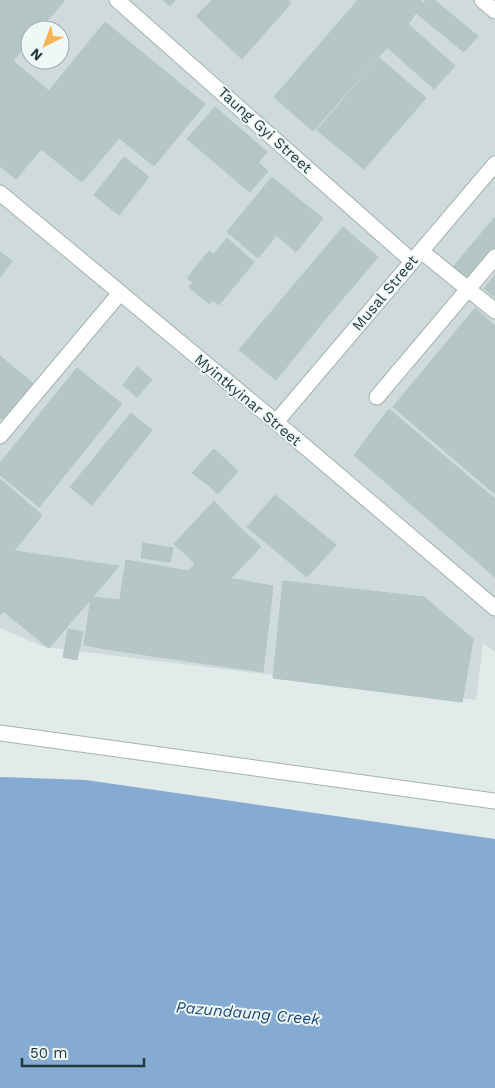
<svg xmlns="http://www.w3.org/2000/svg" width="495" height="1088" font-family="'Work Sans',sans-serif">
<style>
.built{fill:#cedbda;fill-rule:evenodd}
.water{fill:#85abd3}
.building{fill:#b5c6c4;stroke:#b2c5c4}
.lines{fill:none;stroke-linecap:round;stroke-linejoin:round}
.minor-casing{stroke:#a3b2b2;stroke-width:17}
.minor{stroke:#fff;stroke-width:15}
.labels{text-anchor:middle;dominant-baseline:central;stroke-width:4;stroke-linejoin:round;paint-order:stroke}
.street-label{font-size:15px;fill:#203a3c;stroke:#f0f8f7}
.water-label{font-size:16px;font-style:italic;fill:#18477a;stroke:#f0f8f7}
</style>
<rect width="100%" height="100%" fill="#e0ebea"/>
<path class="built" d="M0 0H495V652L483 643 476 700 44 647 0 628ZM30 30H60V60H30Z"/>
<polygon class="water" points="0,777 86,780 495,839 495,1088 0,1088"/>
<g class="building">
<polygon points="0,0 9,0 0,9"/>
<polygon points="9,0 65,0 39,30 30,30 30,41 13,61 0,50 0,9"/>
<polygon points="163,0 175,0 170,6"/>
<polygon points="212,0 287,0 291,3 242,59 196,16"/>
<polygon points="358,0 420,0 423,3 408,24 313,131 274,97"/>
<polygon points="426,0 434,0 478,36 464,52 416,13"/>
<polygon points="105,22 205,104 154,166 119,138 82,182 41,149 16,179 0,166 0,151"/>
<polygon points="408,24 455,66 434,89 387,47"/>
<polygon points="0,50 13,61 0,76"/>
<polygon points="379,58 426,98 364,169 317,130"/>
<polygon points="13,61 49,91 0,151 0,76"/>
<polygon points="215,107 267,152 240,184 187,139"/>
<polygon points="124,157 149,177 119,215 94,195"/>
<polygon points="259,163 268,171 250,192 240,184"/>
<polygon points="272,177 303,203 258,258 227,232"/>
<polygon points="303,203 323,218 296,252 276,235"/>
<polygon points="495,217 495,252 492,255 489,252 467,278 453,267"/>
<polygon points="343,227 378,257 327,317 292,287"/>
<polygon points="227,238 254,262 241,278 214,254"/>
<polygon points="209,251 241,278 219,305 213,300 209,304 189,287 193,282 187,278"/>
<polygon points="0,252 12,261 0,277"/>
<polygon points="495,275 495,298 484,288"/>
<polygon points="292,287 327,317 276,380 239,350"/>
<polygon points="475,308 495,326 495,494 393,407"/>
<polygon points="0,356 35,385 4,421 0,418"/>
<polygon points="137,367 152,380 137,397 123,385"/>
<polygon points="77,368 122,404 39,507 0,475 0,463"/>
<polygon points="389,409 495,499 495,577 354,455"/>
<polygon points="131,413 152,430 92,505 70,487"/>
<polygon points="214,449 227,461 208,485 192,473"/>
<polygon points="227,461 238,471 218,494 208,485"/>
<polygon points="0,479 42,515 14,551 119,566 49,648 3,611 0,615"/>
<polygon points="275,495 336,545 307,577 247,527"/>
<polygon points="214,501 234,522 195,563 174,544"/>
<polygon points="234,522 261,547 231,578 188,571"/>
<polygon points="143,543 173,548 170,562 141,558"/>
<polygon points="126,560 273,586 263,672 112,650"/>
<polygon points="283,581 424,597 473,639 462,702 273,678"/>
<polygon points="91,597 120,600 112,650 84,645"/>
<polygon points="68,629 83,632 77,660 63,657"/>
</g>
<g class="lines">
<defs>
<g id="minor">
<polyline points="117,0 412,261"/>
<polyline points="482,0 495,11"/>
<polyline points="0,193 276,422 495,608"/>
<polyline points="421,251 495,311"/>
<polyline points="377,397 495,257"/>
<polyline points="276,422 495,164"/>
<polyline points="0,436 120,293"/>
<polyline points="0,733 495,801"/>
</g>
</defs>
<use href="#minor" class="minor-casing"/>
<use href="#minor" class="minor"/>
</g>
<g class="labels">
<g class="street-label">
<text transform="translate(265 130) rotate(42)">Taung Gyi Street</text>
<text transform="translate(385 293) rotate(-50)">Musal Street</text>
<text transform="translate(248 400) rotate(40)">Myintkyinar Street</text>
</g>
<g class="water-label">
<text transform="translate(248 1013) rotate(5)">Pazundaung Creek</text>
</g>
</g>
<g transform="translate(45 45) rotate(222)"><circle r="24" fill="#f0f8f7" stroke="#9dacac"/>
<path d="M0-4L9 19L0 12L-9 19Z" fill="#f7b452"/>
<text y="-8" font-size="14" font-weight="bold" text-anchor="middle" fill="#203a3c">N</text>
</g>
<path d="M22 1058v8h122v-8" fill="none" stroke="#203a3c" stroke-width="2.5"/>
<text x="30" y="1058" font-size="15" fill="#203a3c" stroke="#f0f8f7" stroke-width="4" paint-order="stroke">50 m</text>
</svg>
